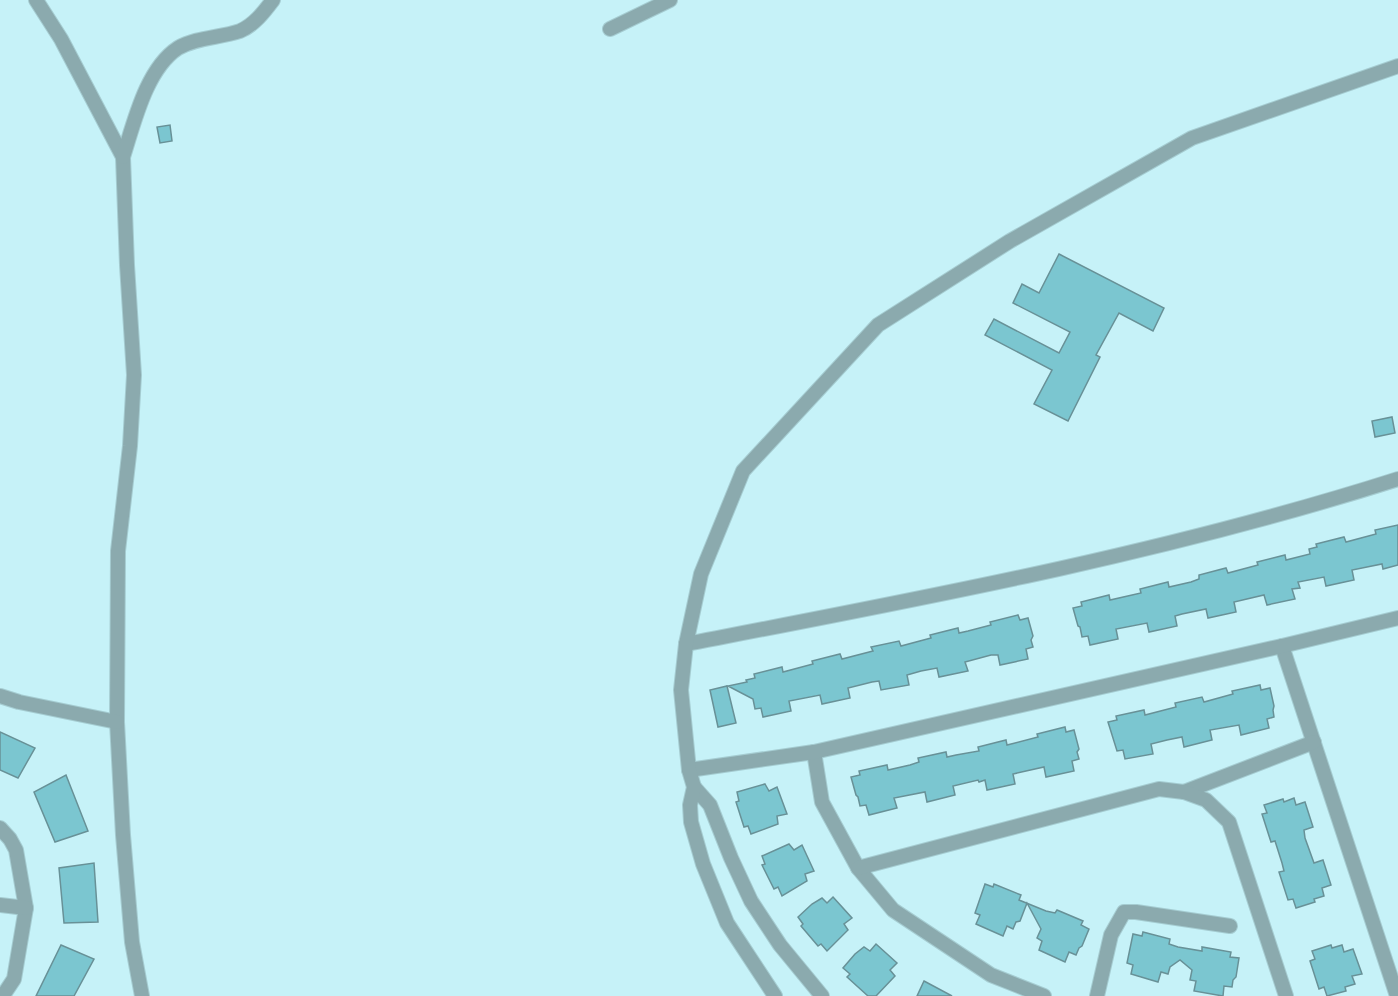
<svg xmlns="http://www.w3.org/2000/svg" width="1398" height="996" font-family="Rubik,sans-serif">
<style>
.building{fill:#7bc6d0;stroke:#689197;stroke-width:1.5}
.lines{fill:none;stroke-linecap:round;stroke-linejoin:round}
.minor-casing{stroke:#a5ccd1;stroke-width:16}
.minor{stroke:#8baaae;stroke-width:14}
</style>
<rect width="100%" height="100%" fill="#c6f2f8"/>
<g class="building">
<polygon points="170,125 172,141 160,143 157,127"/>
<polygon points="1059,254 1164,308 1153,331 1119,313 1096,355 1100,357 1068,421 1034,404 1052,370 985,335 994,319 1059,353 1070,332 1013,303 1022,284 1039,293"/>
<polygon points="1392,417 1395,433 1375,437 1372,421"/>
<polygon points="1398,525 1398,565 1383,569 1382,564 1352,570 1354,580 1326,586 1324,577 1298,582 1300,588 1292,589 1295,599 1267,605 1264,595 1234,602 1236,612 1208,618 1206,609 1182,614 1175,616 1177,626 1149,632 1147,623 1116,629 1118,639 1090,645 1088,636 1082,637 1080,627 1078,626 1073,608 1082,606 1081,602 1109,595 1110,600 1141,593 1140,589 1168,582 1169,587 1191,582 1199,579 1199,575 1226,568 1228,573 1258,565 1257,562 1285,555 1286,560 1310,554 1309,549 1317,547 1316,544 1344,537 1346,542 1376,534 1375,530"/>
<polygon points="1018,615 1020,620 1028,618 1033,636 1031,640 1033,647 1026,649 1028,659 1000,665 998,655 991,655 965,662 968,671 939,677 937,668 921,671 907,675 909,685 881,690 879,681 872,682 848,688 850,698 822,704 820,695 789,701 791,711 763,717 761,708 755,709 753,699 728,686 747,682 746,680 755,678 754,674 782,667 783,672 813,664 812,661 840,654 842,659 873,651 871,647 899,641 901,646 931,638 930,635 958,628 959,633 968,631 991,625 990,622"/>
<polygon points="1260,685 1261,690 1270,688 1274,706 1273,710 1274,717 1267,719 1269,728 1241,735 1239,725 1210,730 1212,740 1184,747 1182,737 1167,740 1151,744 1153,754 1125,759 1123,750 1117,751 1108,722 1117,720 1116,716 1144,710 1145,715 1176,707 1175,703 1202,697 1204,702 1233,694 1232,691"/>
<polygon points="727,686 736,723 718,727 710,690"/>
<polygon points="1065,727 1066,732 1074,730 1079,749 1077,752 1079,759 1072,761 1074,771 1046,777 1044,767 1013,774 1015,784 987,790 985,780 979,782 978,780 953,786 955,795 927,802 925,792 894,798 897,808 869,815 866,805 860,806 858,797 856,795 851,777 860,775 859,771 887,765 888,770 910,765 919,762 918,758 946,752 947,757 956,755 979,751 978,747 1006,740 1007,745 1038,737 1037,734"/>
<polygon points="0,732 35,748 18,778 0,770"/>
<polygon points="66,775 88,831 55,842 34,792"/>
<polygon points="765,784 769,791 777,787 787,814 777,816 778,824 751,834 748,826 744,827 736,802 739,801 737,792"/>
<polygon points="1294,798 1296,805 1305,802 1313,827 1304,830 1305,838 1314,863 1323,860 1331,885 1322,888 1324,896 1314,899 1315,902 1296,908 1293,899 1288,900 1279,872 1284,871 1282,863 1275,841 1271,842 1262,814 1267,813 1264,805 1283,799 1284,802"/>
<polygon points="789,844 794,850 802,845 814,871 805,874 807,881 782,896 778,887 774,889 762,865 765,864 762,856"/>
<polygon points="94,863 98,922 64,923 59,868"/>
<polygon points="985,884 993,887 994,884 1021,895 1019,900 1046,911 1055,913 1057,910 1083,921 1081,925 1089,929 1082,946 1079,948 1076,955 1069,952 1065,962 1039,950 1042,941 1037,938 1041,929 1027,903 1020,921 1016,922 1013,929 1007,926 1003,936 976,924 980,915 975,913"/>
<polygon points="833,897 852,918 844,924 848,930 827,951 821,944 818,946 801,926 803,924 798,917 812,904 822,898 827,903"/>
<polygon points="1143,932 1170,939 1169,944 1178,947 1202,951 1202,947 1231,952 1230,957 1239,958 1236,977 1233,980 1232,987 1224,986 1223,996 1194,991 1196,981 1190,980 1192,970 1180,960 1170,967 1168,974 1161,972 1158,982 1131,974 1133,965 1127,963 1133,934 1142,936"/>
<polygon points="876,944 897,963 890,970 895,976 876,996 868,996 847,977 850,974 843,968 855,954 864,947 870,951"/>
<polygon points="61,945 94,959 74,996 36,996"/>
<polygon points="1331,945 1332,948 1342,945 1344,952 1353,949 1362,974 1352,976 1355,984 1345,987 1346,991 1327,996 1324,987 1319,989 1310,961 1315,959 1312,951"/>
<polygon points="924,981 952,996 917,996"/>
</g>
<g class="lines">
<defs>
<g id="minor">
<polyline points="36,0 61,39 123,157 127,265 134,375 130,446 118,551 117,722 123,835 132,942 142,996"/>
<polyline points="610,29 670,0"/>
<path d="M123 157C134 123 146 69 178 48 197 37 220 38 240 31 254 25 264 12 273 0"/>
<path d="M686 644C925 598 1166 553 1398 479"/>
<polyline points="1282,646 1397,996"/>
<polyline points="0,696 19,702 117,722"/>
<polyline points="814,752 822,802 858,868 893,910 991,975 1044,996"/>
<polyline points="689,770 814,752 1282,646 1398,618"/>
<polyline points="694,787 710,805 731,858 751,901 780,945 822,996"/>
<polyline points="1184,792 1314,742"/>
<polyline points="0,828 10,839 16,850 26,908 14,979 4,994 0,996"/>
<polyline points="858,868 1159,789 1184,792 1206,800 1229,822 1286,996"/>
<polyline points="0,905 26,908"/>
<polyline points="775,996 727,923 703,864 691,822 690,805 694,787 689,770 681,690 686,644 701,574 743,471 878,325 1010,241 1192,138 1398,66"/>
<polyline points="1097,996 1111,935 1124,912 1136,912 1230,926"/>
</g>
</defs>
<use href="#minor" class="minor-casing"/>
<use href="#minor" class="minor"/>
</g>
</svg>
